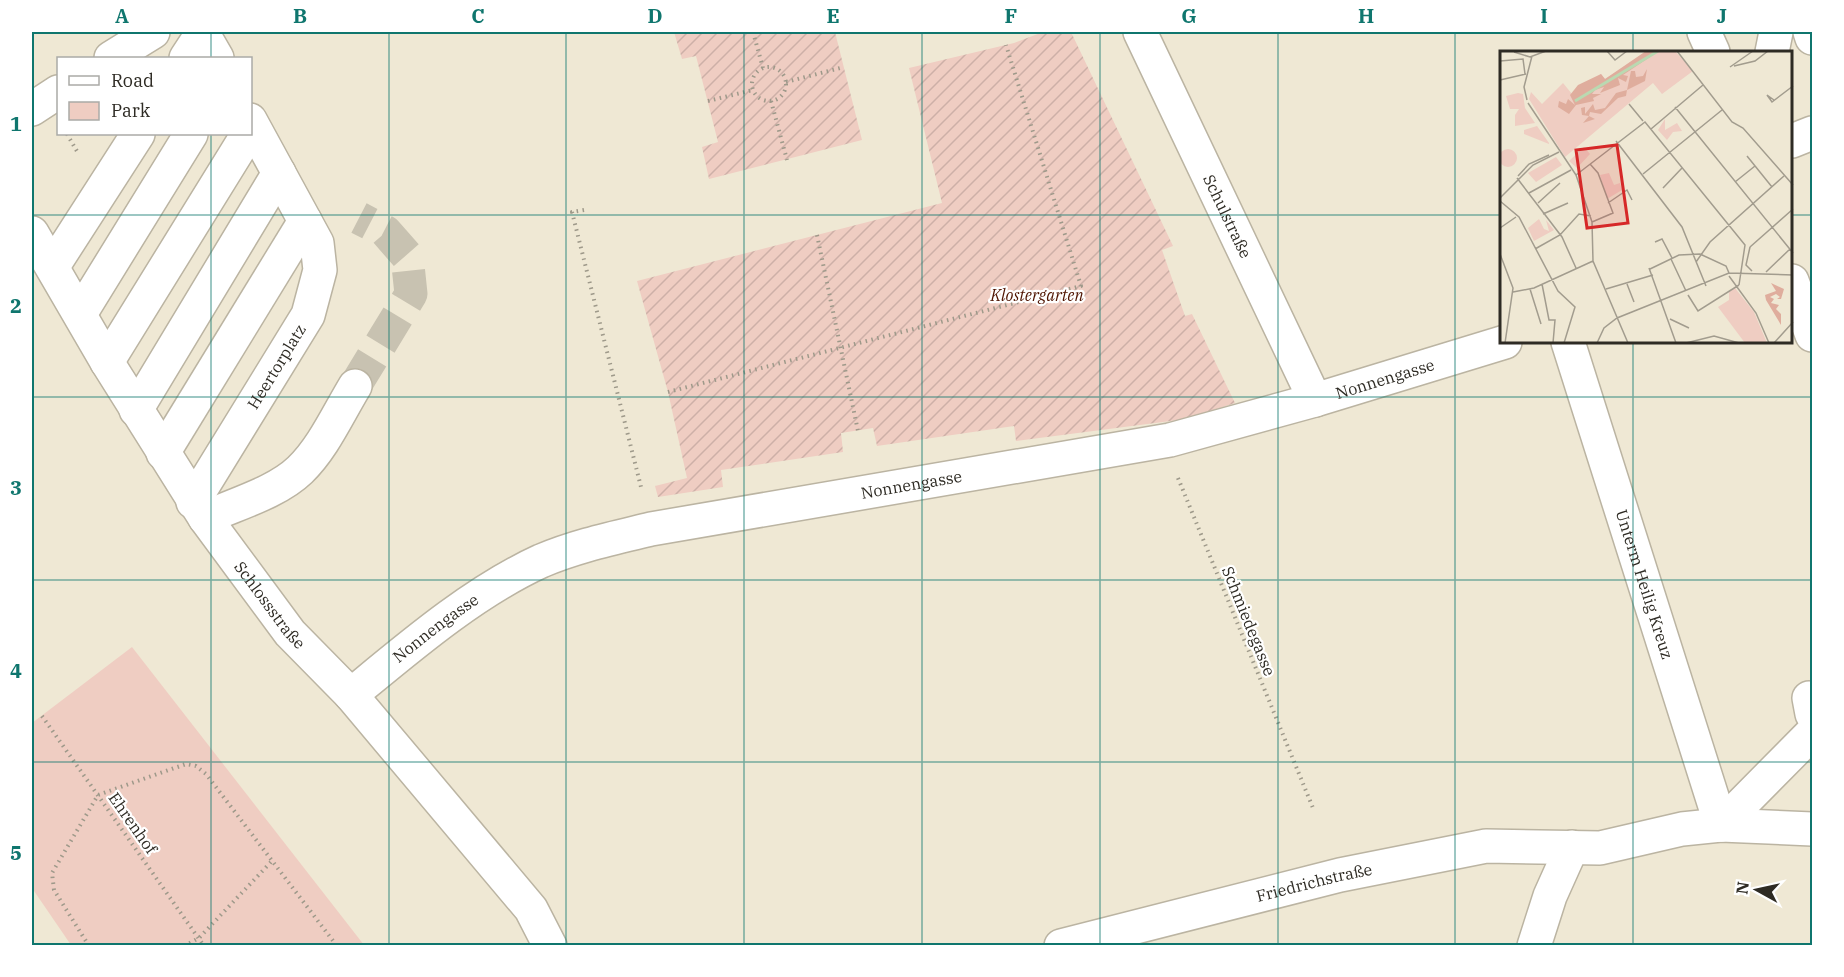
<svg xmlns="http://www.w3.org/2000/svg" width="1844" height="977" font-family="'IBM Plex Serif',serif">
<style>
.green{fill:#efcdc2}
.garden{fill:url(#garden-furrows)}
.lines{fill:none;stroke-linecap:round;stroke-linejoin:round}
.minor-tunnel{stroke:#c8c2b1;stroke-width:33;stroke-dasharray:33 16;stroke-linecap:butt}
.minor-casing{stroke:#bbb4a2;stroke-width:36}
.path{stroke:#9e998a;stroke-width:4;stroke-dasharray:1.5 4.5;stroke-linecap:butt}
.minor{stroke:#fff;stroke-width:33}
.grid{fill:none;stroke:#0f766e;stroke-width:1.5;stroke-opacity:0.55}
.labels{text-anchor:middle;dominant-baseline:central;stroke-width:4.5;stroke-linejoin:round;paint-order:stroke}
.street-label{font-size:16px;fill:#2e2b24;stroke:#fff}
.park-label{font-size:16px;font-style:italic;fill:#4f1401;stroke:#fff}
.inset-river{fill:none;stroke:#bad9b1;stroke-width:3}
.inset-road{fill:none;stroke:#a29c8e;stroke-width:1.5}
.view{fill:#d62828;fill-opacity:0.15;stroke:#d62828;stroke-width:3}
.inset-edge{fill:none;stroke:#2e2b24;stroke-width:3}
.neatline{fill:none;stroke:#0f766e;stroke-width:2}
.grid-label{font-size:20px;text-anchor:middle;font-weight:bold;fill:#0f766e}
</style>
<defs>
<pattern id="garden-furrows" width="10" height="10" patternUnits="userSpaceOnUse" patternTransform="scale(1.5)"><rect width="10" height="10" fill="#efcdc2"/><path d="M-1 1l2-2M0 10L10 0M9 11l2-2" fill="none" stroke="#cdb0a7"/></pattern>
</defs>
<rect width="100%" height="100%" fill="#efe8d4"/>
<polygon class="green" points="132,647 364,945 71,945 32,888 32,723"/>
<g class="garden">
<polygon points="674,32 835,32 862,140 709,179 702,147 718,142 696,56 682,59"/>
<polygon points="1043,32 1071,32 1173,246 1162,250 1185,316 1192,314 1235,403 1186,419 1016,441 1014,426 877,446 873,428 841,433 843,452 721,470 723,487 658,497 655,486 687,478 668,392 637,281 942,203 909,68 1014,43"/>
</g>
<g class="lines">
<polyline class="minor-tunnel" points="355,386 411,294 407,256 386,232 359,218"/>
<defs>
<g id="minor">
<polyline points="202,32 217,58"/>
<path id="s1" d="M1140 32 1315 400"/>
<polyline points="1704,32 1713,52"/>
<polyline points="1810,32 1812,38"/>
<polyline points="1772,52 1776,32"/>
<polyline points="111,58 153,32"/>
<polyline points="186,58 203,32"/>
<polyline points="32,109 58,92"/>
<polyline points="1792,141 1812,133"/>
<path id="s2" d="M32 233 107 362 205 518 290 633 351 695 531 909 550 946"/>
<polyline points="53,266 138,134"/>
<polyline points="1792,281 1812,335"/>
<polyline points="80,314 191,134"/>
<path id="s3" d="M1568 342 1721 825"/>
<polyline points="107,362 248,134"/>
<polyline points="136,410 279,173"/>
<polyline points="163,453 305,221"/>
<path id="s4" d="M193 502 308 315 320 270 317 243 250 120"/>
<path d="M205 518C235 504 276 493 300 470 323 448 338 414 355 386"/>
<path id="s5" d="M351 695C408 648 473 592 541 561 576 546 614 538 651 529L1170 440 1315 400 1505 342"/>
<polyline points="1809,698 1812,714"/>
<polyline points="1721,825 1812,733"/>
<path id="s6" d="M1061 946 1340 875 1486 846 1600 848 1682 829 1721 825 1812 829"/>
<polyline points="1534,946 1550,896 1572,847"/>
</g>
</defs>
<use href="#minor" class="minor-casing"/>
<g class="path">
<polyline points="753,32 763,68"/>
<circle cx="769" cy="84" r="17"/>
<polyline points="786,82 844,67"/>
<polyline points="708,101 753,90"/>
<polyline points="771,101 787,160"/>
<polyline points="67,134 78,153"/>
<polyline points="584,210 572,212 642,491"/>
<polyline points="817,235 858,431"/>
<polyline points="668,392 1081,286 1006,45"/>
<polyline points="1178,478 1313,808"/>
<polyline points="42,716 204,946"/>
<polyline points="89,946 54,890 52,873 98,795 186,764 196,766 206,774 337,946"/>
<polyline points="184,946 199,938 271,862"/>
</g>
<use href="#minor" class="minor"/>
</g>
<path class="grid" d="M211 32V58M389 32V946M566 32V946M744 32V946M922 32V946M1100 32V946M1278 32V946M1455 32V946M1633 32V52M211 134V946M32 215H1502M1792 215H1812M1633 342V946M32 397H1812M32 580H1812M32 762H1812"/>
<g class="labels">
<g class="street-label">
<text stroke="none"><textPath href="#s1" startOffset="204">Schulstraße</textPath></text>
<text stroke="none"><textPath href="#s4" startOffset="159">Heertorplatz</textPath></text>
<text stroke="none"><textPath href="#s5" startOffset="1098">Nonnengasse</textPath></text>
<text stroke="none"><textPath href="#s5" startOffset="612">Nonnengasse</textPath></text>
<text stroke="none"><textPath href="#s3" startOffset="254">Unterm Heilig Kreuz</textPath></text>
<text stroke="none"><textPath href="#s2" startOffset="442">Schlossstraße</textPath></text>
<text transform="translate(1249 621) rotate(68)">Schmiedegasse</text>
<text stroke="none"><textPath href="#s5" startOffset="108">Nonnengasse</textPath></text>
<text transform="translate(133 823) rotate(55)">Ehrenhof</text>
<text stroke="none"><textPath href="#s6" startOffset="261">Friedrichstraße</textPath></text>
</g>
<g class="park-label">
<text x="1037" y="295">Klostergarten</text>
</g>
</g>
<g transform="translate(1500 51)">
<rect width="292" height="292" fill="#efe8d4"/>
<path d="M150 0H175L193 20 162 43 153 32 65 106 29 48 31 41 42 53 63 32 72 43 101 23 105 28ZM18 42 23 43 25 57 35 72 15 75V64L19 58H10L6 45ZM165 68V79L177 72 182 80 173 81 167 89 158 79ZM37 75 49 92V93L24 83V79ZM84 96 90 103 77 117 69 110ZM235 237 254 261 267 292H245L218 256 229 249V241Z" fill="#efcdc2"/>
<path d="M146 0H159L123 24 128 25 126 31 118 27 120 34 100 42 104 36 95 39 92 43H101L93 47 94 50 76 54 69 63 58 56 59 50 66 53 68 48 75 54 70 44 78 34 101 23 105 28ZM147 18 145 30 127 39 126 45 118 47 101 63 90 61 89 65 95 68 83 72 89 65 82 64 81 57 85 56V63L93 53 95 59 105 57 116 42 127 39 131 20H135L136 26 143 25ZM271 232 284 238 281 248H277L280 246 276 243 270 246 274 248 271 252 279 254 276 258 281 263V274L266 249 265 244 276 240Z" fill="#dfad9d"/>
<path d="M-1 107a9 9 0 1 1 18 0a9 9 0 1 1-18 0ZM56 106 62 114 36 131 28 122ZM109 122 114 134 120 132 122 139 107 148 100 124ZM39 168 44 178 49 180 46 169 54 179 34 190 28 177Z" fill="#efcdc2"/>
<path class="inset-river" d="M75 50 158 0"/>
<path class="inset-road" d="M107 0 115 9 127 0M177 0 232 71 243 77 293 134M14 1 30 6 46 0M0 10 23 8 25 23M234 15 255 10 268 0M230 16 253 0M0 29 26 23M27 49 24 36 32 5M274 49 267 44 272 51 293 35M28 52 76 124M129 53 143 70M175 56 293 202M151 78 203 34M116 90 182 176 206 235M247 105 272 136M90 113 98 122 113 162 92 171M143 123 222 59M76 124 145 71 245 194 239 234M76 124 92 171 93 210 128 292M18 125 29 113 49 104M17 127 62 186 76 217M235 131 255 115M163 137 182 117M29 142 71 119M0 147 33 114 59 101M0 150 19 166 58 240 75 256 64 292M38 152 60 132M108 152 127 139 132 149M43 163 68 152M0 177 16 166M155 191 162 188 172 207M250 196 293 158M250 196 246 214 252 220M35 198 60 184 79 163 91 165M0 203 13 237 5 292M200 203 226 215 229 222M171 208 186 240M196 211 210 191 284 125M149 217 176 292M150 218 179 204 200 203M266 221 290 198M229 225 256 262 269 292M42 233 49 269H55L53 292M127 233 134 251M30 238 41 273M106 238 153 224M13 241 34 237 93 210M188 244 198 260 239 234M170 268 189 277M97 292 104 277 117 267 229 222 293 224M186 292 214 285 239 292M274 292 293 271"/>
<path class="view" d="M117 94 128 172 87 177 76 99Z"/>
<rect width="292" height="292" class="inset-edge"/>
</g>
<rect width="1844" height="977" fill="none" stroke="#ffffff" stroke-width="66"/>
<rect x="57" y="57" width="195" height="78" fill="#ffffff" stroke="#abaaa7" stroke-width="1.5"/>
<rect x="69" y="76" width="30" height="9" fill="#ffffff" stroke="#abaaa7" stroke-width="1.5"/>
<text x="111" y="87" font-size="18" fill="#2e2b24">Road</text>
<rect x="69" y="102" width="30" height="18" fill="#efcdc2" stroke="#abaaa7" stroke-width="1.5"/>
<text x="111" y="117" font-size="18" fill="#2e2b24">Park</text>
<g transform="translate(1757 890) rotate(278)" stroke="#ffffff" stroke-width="4.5" paint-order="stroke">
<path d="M0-4.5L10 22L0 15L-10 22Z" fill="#2e2b24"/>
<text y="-9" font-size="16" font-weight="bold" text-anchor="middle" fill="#2e2b24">N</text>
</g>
<rect x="33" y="33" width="1778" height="911" class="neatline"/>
<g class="grid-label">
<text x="122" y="23">A</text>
<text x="300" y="23">B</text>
<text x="478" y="23">C</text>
<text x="655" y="23">D</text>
<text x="833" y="23">E</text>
<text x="1011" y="23">F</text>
<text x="1189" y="23">G</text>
<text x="1366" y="23">H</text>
<text x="1544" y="23">I</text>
<text x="1722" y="23">J</text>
<text x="16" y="131">1</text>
<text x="16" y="313">2</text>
<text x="16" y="495">3</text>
<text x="16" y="678">4</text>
<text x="16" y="860">5</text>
</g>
</svg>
